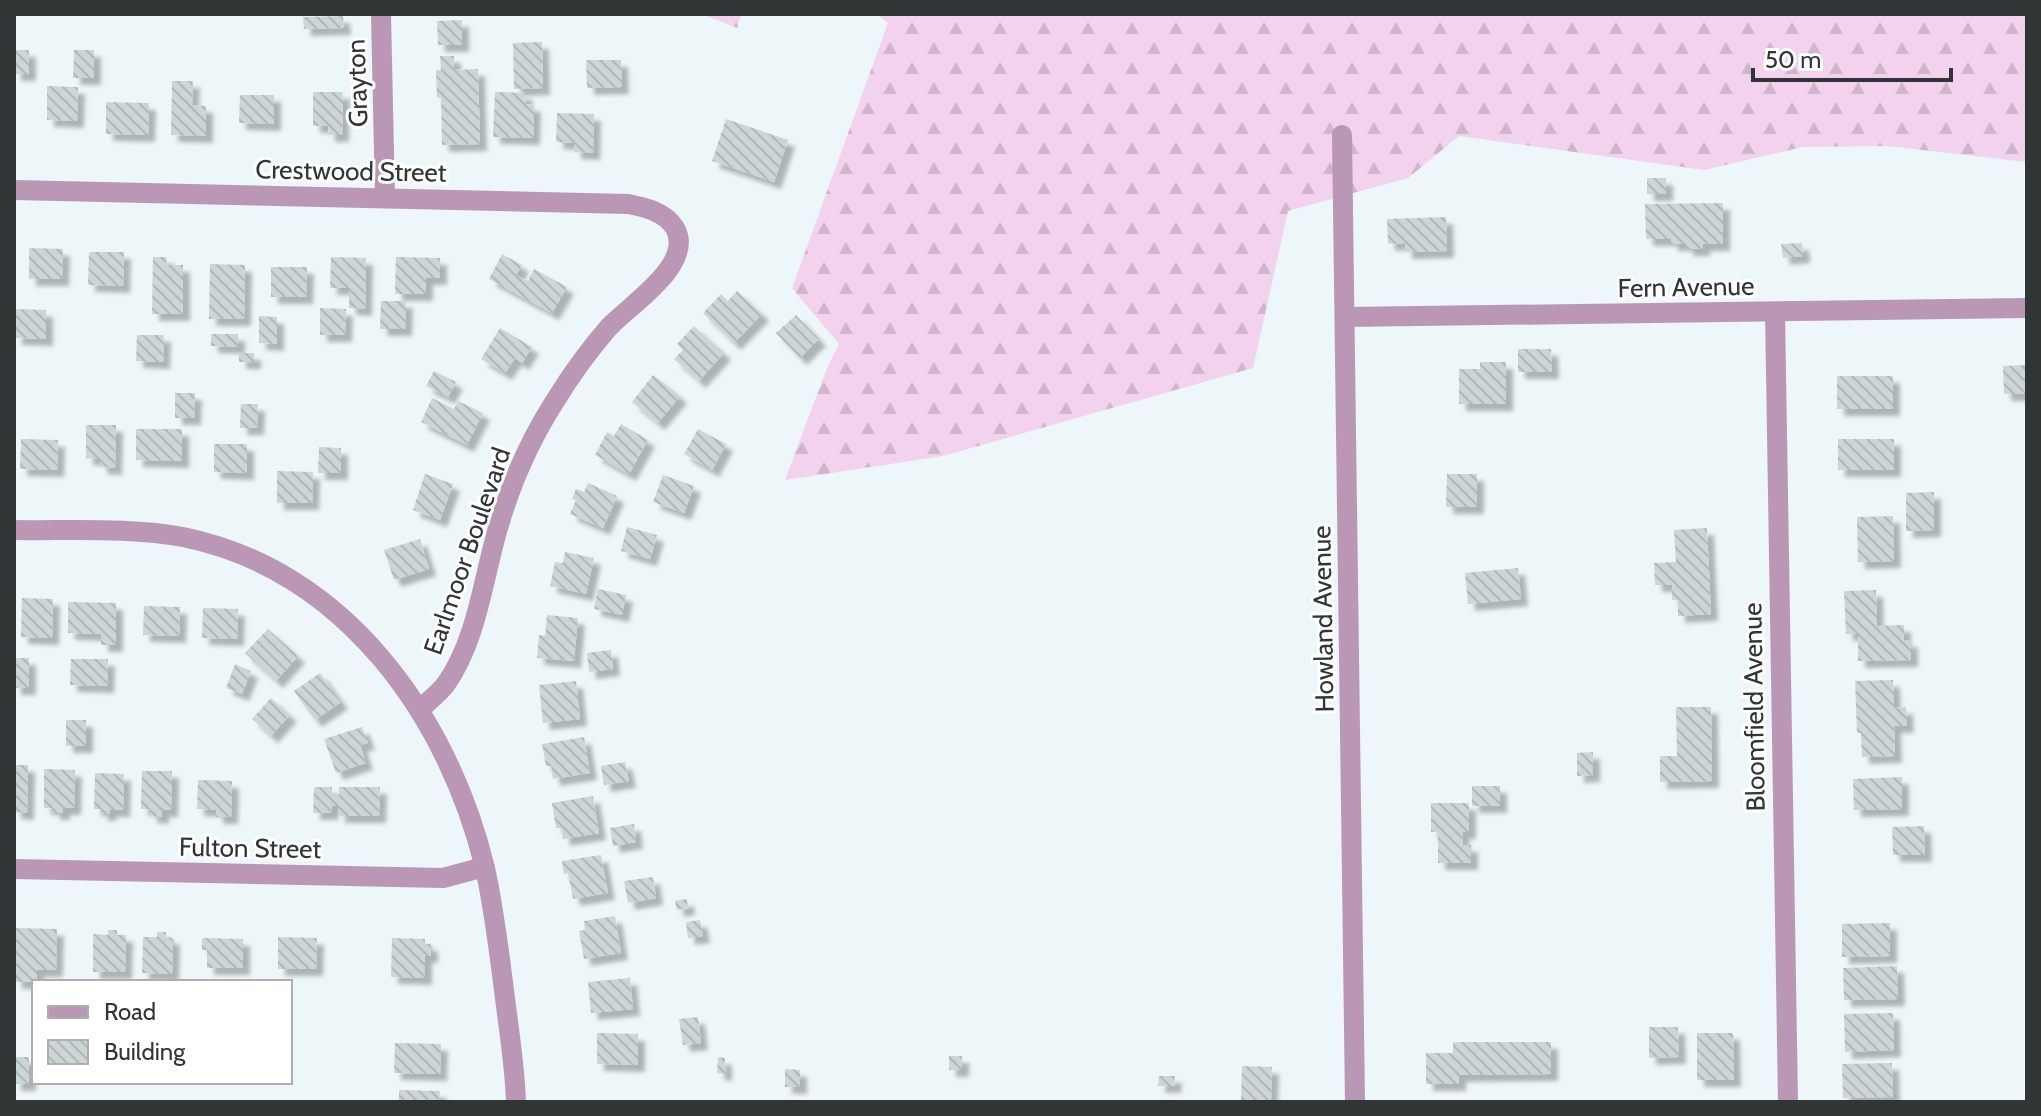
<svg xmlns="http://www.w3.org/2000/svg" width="2041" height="1116" font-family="Cabin,sans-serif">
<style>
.forest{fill:url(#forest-firs)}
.building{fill:url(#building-back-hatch);filter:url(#shadow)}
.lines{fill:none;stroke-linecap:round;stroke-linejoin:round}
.minor{stroke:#ba97b4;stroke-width:20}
.labels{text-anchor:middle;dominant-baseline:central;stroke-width:6;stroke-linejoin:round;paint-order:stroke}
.street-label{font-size:26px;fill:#313535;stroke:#fff}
</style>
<defs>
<pattern id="forest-firs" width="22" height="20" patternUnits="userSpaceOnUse" patternTransform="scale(2)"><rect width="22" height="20" fill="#f3d2ed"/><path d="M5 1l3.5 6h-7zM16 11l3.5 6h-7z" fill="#d1b5cc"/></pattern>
<pattern id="building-back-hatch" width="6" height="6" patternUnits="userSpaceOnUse" patternTransform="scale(2)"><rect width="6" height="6" fill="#cdd6d7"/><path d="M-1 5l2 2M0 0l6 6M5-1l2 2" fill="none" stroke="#b0b8b9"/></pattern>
<filter id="shadow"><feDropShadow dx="7" dy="7" stdDeviation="2" flood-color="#0004"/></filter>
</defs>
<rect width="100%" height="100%" fill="#edf6f8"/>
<g class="forest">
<polygon points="702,14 741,14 737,28"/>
<polygon points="877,14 2027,14 2027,162 1887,146 1803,147 1704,170 1459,136 1408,178 1288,211 1253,368 943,456 785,480 827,368 839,344 792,288 888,23"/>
</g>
<g class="building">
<polygon points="343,16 344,28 304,29 303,17"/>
<polygon points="462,20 462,45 438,45 437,21"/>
<polygon points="542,42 543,88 514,89 513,43"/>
<rect x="14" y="50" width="15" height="24"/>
<polygon points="74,50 94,50 94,78 73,78"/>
<polygon points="440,56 454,56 454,70 478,69 480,144 442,145 441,97 437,98 436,70 441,70"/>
<polygon points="586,60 621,60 622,87 587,88"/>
<polygon points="172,81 193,81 192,105 206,106 206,136 171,135"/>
<polygon points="47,86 78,87 77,121 47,120"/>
<polygon points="313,92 343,92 342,135 328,135 328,126 313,126"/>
<polygon points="495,92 526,93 525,104 534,105 533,138 493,137"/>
<polygon points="240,95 274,95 274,124 239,123"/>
<polygon points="106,102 149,103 148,135 106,134"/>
<polygon points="557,113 594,114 593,153 574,152 574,143 556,142"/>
<polygon points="726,119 788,140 774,182 712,161"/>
<rect x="1647" y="178" width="19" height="16"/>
<polygon points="1723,203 1723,244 1703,244 1703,249 1686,249 1686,244 1671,244 1671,239 1646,239 1645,204"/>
<polygon points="1446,217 1447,251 1405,252 1405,243 1388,244 1387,219"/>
<polygon points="1802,243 1803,256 1783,258 1781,244"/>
<polygon points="29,248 63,249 62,279 29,279"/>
<polygon points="89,252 124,252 123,286 88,285"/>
<polygon points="502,254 522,265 516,275 528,281 534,269 567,287 552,313 489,279"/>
<polygon points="153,257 167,257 166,265 183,265 183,314 152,314"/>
<polygon points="331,257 366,258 365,309 349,308 349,288 330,288"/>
<polygon points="396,257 440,258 440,278 426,278 426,294 395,294"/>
<polygon points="210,264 245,265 244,319 209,319"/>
<polygon points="271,267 307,267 306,297 271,297"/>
<polygon points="737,291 762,314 734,343 703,313 721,294 728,301"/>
<polygon points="381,301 406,301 405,329 380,329"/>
<polygon points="320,308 346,309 345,335 320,335"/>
<polygon points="15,309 46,310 46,339 15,338"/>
<polygon points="796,315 819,339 800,358 776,333"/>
<polygon points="259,316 277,317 277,344 259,343"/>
<polygon points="694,326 724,353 699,381 674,359 683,350 677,344"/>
<polygon points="500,328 532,347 522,363 515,358 505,373 481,359"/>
<polygon points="211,334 238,334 238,347 211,346"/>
<polygon points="137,335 164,335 163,362 136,361"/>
<polygon points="1518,349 1551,349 1552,372 1518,372"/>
<rect x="239" y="353" width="15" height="9"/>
<polygon points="1480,362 1506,362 1506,404 1459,404 1459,369 1480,369"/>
<polygon points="2027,365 2027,394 2004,394 2003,366"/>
<polygon points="434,371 456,382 448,397 426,386"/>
<polygon points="653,375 680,396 658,423 632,402"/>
<rect x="1837" y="376" width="56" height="33"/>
<polygon points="175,393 195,393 194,418 175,418"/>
<polygon points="432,398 454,409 458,401 483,413 467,445 421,422"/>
<polygon points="241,404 258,404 257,428 240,428"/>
<polygon points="621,424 648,440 629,474 595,455 607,432 614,436"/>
<polygon points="86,425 116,425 115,468 100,467 100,459 86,458"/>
<polygon points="136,429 182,429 182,461 136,460"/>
<polygon points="698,429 726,444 712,470 684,454"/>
<polygon points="21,439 58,440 57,470 20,469"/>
<rect x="1838" y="439" width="56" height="31"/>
<polygon points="214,444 247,444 247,473 214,472"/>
<polygon points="319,447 341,448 341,473 318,473"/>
<polygon points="277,471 313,472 312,503 277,503"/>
<polygon points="425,474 453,484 440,520 413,510"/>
<polygon points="1447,474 1477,474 1477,507 1446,507"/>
<polygon points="663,475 694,486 684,513 653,502"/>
<polygon points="588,483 617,496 603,528 570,514 576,500 572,499 576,489 584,492"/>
<polygon points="1934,492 1934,530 1906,531 1906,493"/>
<polygon points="1893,516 1894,561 1858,562 1857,517"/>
<polygon points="627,527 657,535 650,559 621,551"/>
<polygon points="1707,528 1711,614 1678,616 1678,600 1672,600 1672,585 1655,585 1654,563 1676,562 1674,530"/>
<polygon points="420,539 429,569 394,580 384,550"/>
<polygon points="565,552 594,558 586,594 550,586 555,562 563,563"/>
<polygon points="1518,568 1521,599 1468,604 1465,573"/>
<polygon points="598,589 626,595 622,615 594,609"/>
<polygon points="1876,590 1877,626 1904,625 1904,641 1911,640 1911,660 1858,661 1858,634 1846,634 1844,591"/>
<polygon points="22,598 53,599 52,638 21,637"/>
<polygon points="68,602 116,603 116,645 101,645 101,634 68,633"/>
<polygon points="144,606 180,607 179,636 143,635"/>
<polygon points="203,608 238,609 237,639 202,638"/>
<polygon points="547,615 578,618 574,661 537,658 539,635 545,636"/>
<polygon points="268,629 298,656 276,681 245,653"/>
<polygon points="611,650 613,669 589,672 587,653"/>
<rect x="14" y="658" width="15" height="30"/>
<polygon points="71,659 108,659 107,686 70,685"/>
<polygon points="235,664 251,671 242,694 226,688"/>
<polygon points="320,673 341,702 315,720 294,691"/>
<polygon points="1893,680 1894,708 1906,707 1907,726 1894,726 1895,756 1862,757 1861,733 1857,733 1855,681"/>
<polygon points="576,681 580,719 543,723 539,685"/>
<polygon points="271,698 290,715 271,736 252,719"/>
<polygon points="1676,707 1711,707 1712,781 1660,782 1660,756 1677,756"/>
<rect x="66" y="720" width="20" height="26"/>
<polygon points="362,727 368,743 360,745 366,763 336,773 324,739"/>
<polygon points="584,737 590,773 553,779 551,766 546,766 542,744"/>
<polygon points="1593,752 1593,775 1577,776 1577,753"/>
<polygon points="625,762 629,781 604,785 601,766"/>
<polygon points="14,765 28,765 27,813 14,812"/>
<polygon points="44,769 75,770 74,808 63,808 63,813 53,813 53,808 44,808"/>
<polygon points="142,771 172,771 171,810 162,810 162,817 150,816 150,809 141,809"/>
<polygon points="95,773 124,774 123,810 110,810 109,814 101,814 101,809 94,809"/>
<polygon points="1902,777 1902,809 1854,810 1853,779"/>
<polygon points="198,780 232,781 231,817 216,817 216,810 197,809"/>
<rect x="1472" y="786" width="28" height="20"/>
<polygon points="314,787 332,787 332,795 339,795 339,787 380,787 379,816 338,816 338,806 332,806 331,813 313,813"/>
<polygon points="593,796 599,833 563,839 562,828 556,828 552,803"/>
<polygon points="1431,803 1469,803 1469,832 1462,832 1463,845 1471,845 1471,863 1438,863 1438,832 1431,832"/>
<polygon points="634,824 636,842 613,846 610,828"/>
<polygon points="1924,826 1925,855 1893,855 1892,827"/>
<polygon points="601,855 608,893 573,899 568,873 564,874 562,861"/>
<polygon points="653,877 656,898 628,903 624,881"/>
<polygon points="687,899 688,908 677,910 675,901"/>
<polygon points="615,916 621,953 584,959 579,931 585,930 584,921"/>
<polygon points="700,920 703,936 688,938 686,922"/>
<polygon points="1890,923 1890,956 1842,957 1842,924"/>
<polygon points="14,928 57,929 56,970 37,970 37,982 15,982"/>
<polygon points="108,930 117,930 117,935 126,935 125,972 93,972 93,934 108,935"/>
<polygon points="157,932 166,932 166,937 173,938 172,974 142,973 143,937 157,937"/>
<polygon points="278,937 317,938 316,969 278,969"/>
<polygon points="202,938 243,939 243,968 207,968 207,950 202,950"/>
<polygon points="392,938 425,939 425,944 431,944 431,956 425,956 425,978 391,977"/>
<polygon points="1897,966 1898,999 1844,1000 1843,968"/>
<polygon points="630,978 633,1009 591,1013 588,982"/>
<polygon points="1893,1013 1894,1050 1845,1052 1844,1014"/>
<polygon points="698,1017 701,1043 683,1045 679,1019"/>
<polygon points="1649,1027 1678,1027 1679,1057 1649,1058"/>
<polygon points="597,1033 638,1034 638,1065 597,1064"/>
<polygon points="1697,1033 1733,1033 1734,1080 1697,1080"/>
<polygon points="1453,1042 1551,1042 1551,1074 1459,1075 1459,1084 1426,1084 1426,1053 1453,1053"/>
<polygon points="395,1043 441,1044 440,1074 394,1073"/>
<rect x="949" y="1056" width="13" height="14"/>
<rect x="14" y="1057" width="15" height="27"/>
<polygon points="718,1057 725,1058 725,1074 717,1073"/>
<polygon points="1892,1063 1893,1097 1843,1098 1842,1064"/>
<polygon points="1242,1066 1272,1067 1271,1100 1241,1100"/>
<polygon points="785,1069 800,1070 800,1087 785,1087"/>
<polygon points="1159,1076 1175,1076 1174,1086 1158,1086"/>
<polygon points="399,1090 440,1091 439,1102 399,1102"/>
</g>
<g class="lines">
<g class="minor">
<polyline points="381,14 385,198"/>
<polyline points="1342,135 1355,1102"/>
<path d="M14 190 628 204C645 207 665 212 675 228 695 264 631 304 609 327 589 350 571 375 555 401 530 440 511 483 498 528 483 579 477 640 446 684 439 693 429 701 420 709"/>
<polyline points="1775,312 1788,1102"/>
<polyline points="1345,317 2027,308"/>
<path d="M14 530C67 531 132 527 183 537 345 570 448 716 485 868 495 913 500 960 506 1006 510 1038 515 1069 516 1102"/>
<polyline points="14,869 443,878 484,867"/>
</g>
</g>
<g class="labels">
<g class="street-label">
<text transform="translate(357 83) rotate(-92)">Grayton</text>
<text transform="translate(351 171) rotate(1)">Crestwood Street</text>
<text transform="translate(1686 287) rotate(-1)">Fern Avenue</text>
<text transform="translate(467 551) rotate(-71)">Earlmoor Boulevard</text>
<text transform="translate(1323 619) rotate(-91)">Howland Avenue</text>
<text transform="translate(1754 707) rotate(-91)">Bloomfield Avenue</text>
<text transform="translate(250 848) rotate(1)">Fulton Street</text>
</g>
</g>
<rect width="2041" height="1116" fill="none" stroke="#313535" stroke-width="32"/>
<rect x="32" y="980" width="260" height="104" fill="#ffffff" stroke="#adaeae" stroke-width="2"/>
<rect x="48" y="1006" width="40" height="12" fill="#ba97b4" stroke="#adaeae" stroke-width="2"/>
<text x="104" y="1020" font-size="24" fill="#313535">Road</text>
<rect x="48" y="1040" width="40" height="24" fill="url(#building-back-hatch)" stroke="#adaeae" stroke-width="2"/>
<text x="104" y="1060" font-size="24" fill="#313535">Building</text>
<path d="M1753 68v12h198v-12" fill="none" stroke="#313535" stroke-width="4"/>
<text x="1765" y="68" font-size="24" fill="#313535" stroke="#ffffff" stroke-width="6" paint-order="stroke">50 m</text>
</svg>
